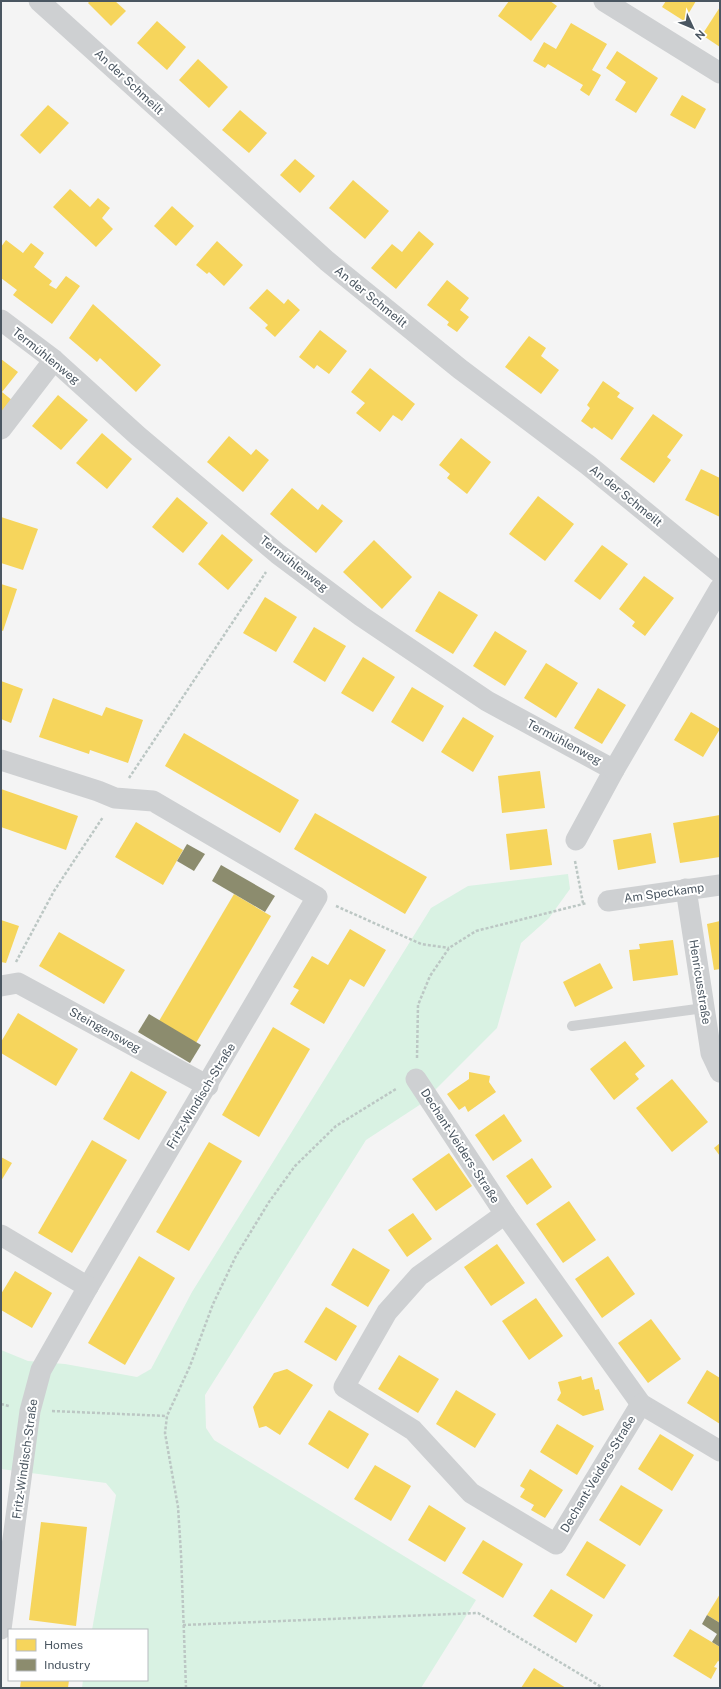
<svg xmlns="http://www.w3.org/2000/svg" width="721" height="1689" font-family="'Public Sans',sans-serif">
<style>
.green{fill:#d9f2e3}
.homes{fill:#f6d55c}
.industry{fill:#8c8c6e}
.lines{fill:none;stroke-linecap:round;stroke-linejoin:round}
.path{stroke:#bcc7c4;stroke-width:2.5;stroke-dasharray:3 2;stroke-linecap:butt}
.service{stroke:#ced0d2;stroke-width:10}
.minor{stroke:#ced0d2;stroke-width:21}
.labels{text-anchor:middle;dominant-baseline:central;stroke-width:4;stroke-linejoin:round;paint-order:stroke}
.street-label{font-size:12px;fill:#4a5661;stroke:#fff}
</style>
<rect width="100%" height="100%" fill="#f4f4f4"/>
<polygon class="green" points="568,874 570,889 549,918 521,943 497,1028 421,1104 366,1140 205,1395 206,1428 214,1440 476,1600 421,1688 82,1688 83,1680 147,1680 147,1630 92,1630 116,1495 106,1483 1,1469 1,1350 28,1361 65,1364 137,1377 151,1369 192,1292 431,908 468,886"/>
<g class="homes">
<polygon points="90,1 115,1 126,11 111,26 88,3"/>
<polygon points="509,1 550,1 557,6 531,41 498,16"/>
<polygon points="666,1 696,1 684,21 662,7"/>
<polygon points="720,7 720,47 702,35"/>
<polygon points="157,21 186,47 167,70 137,43"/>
<polygon points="571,23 607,44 592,70 601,75 589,96 580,90 583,85 548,64 545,68 533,61 544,42 556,49"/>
<polygon points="617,51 658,78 636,113 615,100 626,82 606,68"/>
<polygon points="198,59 228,87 209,108 179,80"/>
<polygon points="682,95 706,109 695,129 670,115"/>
<polygon points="48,105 69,123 40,154 20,135"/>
<polygon points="240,110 267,133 249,153 222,130"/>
<polygon points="295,159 315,176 300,193 280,175"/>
<polygon points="353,180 389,211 365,239 329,208"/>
<polygon points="70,189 90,207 98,198 110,208 102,218 113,229 96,247 53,207"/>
<polygon points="172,206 194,226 176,246 154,226"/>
<polygon points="419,231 434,244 396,289 371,268 392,244 402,252"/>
<polygon points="6,240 23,253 31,243 44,253 34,267 52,281 49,285 56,289 66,276 80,286 52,324 13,295 17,290 1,278 1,247"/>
<polygon points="217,241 243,265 224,286 209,272 207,274 196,265"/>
<polygon points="447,280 469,298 460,310 469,317 457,332 447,325 449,322 427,305"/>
<polygon points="267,289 284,304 288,299 300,310 275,337 265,328 268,325 249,308"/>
<polygon points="93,304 161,365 136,392 100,358 97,362 69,338"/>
<polygon points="320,330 347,351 329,374 317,365 314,369 299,357"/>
<polygon points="529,336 546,348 541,356 559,370 541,394 505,367"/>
<polygon points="1,359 18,372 2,392 13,401 4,412 1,410"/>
<polygon points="370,368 415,404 402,421 393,415 380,432 356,413 365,403 351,392"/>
<polygon points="603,381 620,393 617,397 634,408 612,440 594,427 592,429 581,421 590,408 587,405"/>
<polygon points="58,395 88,420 61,450 32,426"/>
<polygon points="653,414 683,435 667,457 671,460 654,483 620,459"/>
<polygon points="102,433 132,459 107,489 76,463"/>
<polygon points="229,436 251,455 256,449 269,460 243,492 207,462"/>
<polygon points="461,438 491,462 467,494 447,478 450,474 439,465"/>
<polygon points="701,469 720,478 720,517 685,500"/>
<polygon points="292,488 318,510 322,504 343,521 316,553 270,514"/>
<polygon points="538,496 574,524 545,561 509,534"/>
<polygon points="177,497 208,523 183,553 152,527"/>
<polygon points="1,517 38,529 23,570 1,563"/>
<polygon points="222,534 253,560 228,590 198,564"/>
<polygon points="374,540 412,577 382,609 343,572"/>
<polygon points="602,545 628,564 600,600 574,581"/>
<polygon points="644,576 674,598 645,636 632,626 635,622 619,609"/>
<polygon points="1,584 17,589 3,631 1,630"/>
<polygon points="439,591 478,615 453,654 415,631"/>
<polygon points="265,597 297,617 276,652 243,633"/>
<polygon points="314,627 346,646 325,682 293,662"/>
<polygon points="495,631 527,651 505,686 473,666"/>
<polygon points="363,657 395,677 373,712 341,693"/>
<polygon points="546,663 578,683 556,718 524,698"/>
<polygon points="1,681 23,689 11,723 1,719"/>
<polygon points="412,687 444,706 423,742 391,722"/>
<polygon points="598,688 626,705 602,744 574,728"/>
<polygon points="53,698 102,716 106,707 143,720 128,763 90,750 89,754 39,737"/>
<polygon points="691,712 720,729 703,757 674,740"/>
<polygon points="463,717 494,736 473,772 441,752"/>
<polygon points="184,733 299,800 280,833 165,766"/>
<polygon points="540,771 545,808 502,813 498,776"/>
<polygon points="1,789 78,816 66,850 1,827"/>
<polygon points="315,813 427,877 405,914 294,849"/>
<polygon points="720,815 720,857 680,863 673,823"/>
<polygon points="136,822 183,850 163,885 115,857"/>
<polygon points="547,829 552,865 510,870 506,834"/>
<polygon points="651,833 656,863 618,870 613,840"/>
<polygon points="234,894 271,916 196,1043 159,1021"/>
<polygon points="1,920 19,926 6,963 1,962"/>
<polygon points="720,921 720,969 714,970 707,924"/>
<polygon points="350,929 386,950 364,987 350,979 324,1024 290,1004 299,990 293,987 312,956 328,965"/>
<polygon points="59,932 125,970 104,1004 39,966"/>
<polygon points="673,940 678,975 633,981 629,950 640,949 639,944"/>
<polygon points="600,963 613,988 575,1007 563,982"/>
<polygon points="18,1013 78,1049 56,1086 1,1053 1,1042"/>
<polygon points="273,1027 310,1049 259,1137 222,1115"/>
<polygon points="625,1041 645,1066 635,1074 639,1079 614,1100 590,1069"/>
<polygon points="131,1071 167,1092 139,1140 103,1119"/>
<polygon points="469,1072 490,1076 489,1082 496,1092 468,1112 465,1106 459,1110 447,1094 469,1079"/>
<polygon points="672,1079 708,1122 672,1152 636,1108"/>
<polygon points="504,1114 522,1141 493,1161 475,1135"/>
<polygon points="92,1140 127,1160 72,1253 38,1233"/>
<polygon points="209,1142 242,1161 189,1251 156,1232"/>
<polygon points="720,1143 720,1156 714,1148"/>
<polygon points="449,1153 472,1186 436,1211 412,1179"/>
<polygon points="1,1157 12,1163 1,1181"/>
<polygon points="532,1158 552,1187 527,1205 506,1176"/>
<polygon points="569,1201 596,1240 563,1263 536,1224"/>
<polygon points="413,1213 432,1239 407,1257 388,1230"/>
<polygon points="497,1244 525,1283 491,1306 464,1267"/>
<polygon points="353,1248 390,1270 368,1307 331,1285"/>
<polygon points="139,1256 175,1278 125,1365 88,1343"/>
<polygon points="608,1256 635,1294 602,1318 575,1279"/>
<polygon points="15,1271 52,1293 32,1328 1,1310 1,1294"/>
<polygon points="536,1298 563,1336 529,1360 502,1321"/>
<polygon points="326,1307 357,1326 336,1361 304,1342"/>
<polygon points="651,1319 681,1359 648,1383 618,1343"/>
<polygon points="399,1355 439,1379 418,1413 378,1389"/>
<polygon points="287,1369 313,1385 280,1435 266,1426 259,1428 253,1407 274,1373"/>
<polygon points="707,1370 720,1378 720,1424 687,1403"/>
<polygon points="581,1376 582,1380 592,1377 595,1390 599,1389 604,1410 583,1416 557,1400 561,1393 558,1382"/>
<polygon points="456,1390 496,1414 475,1448 436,1424"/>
<polygon points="329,1410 369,1434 348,1469 308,1444"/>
<polygon points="557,1424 594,1446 577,1475 540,1452"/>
<polygon points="660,1434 694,1455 672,1491 638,1469"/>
<polygon points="375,1465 411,1486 391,1521 354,1499"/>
<polygon points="530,1469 563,1490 545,1518 531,1510 534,1505 520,1497 525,1489 520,1486"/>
<polygon points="621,1485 663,1510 640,1546 599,1520"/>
<polygon points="429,1505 466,1528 445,1562 408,1540"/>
<polygon points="41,1522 87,1527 76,1626 29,1620"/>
<polygon points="483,1540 523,1564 503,1598 462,1573"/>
<polygon points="587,1541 626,1565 604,1599 566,1575"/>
<polygon points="551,1589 593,1615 576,1643 533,1616"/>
<polygon points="720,1594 720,1623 707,1615"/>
<polygon points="690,1629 720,1647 720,1662 718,1661 714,1667 717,1668 711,1679 673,1656"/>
<polygon points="534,1668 566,1688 521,1688"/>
<polygon points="21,1680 69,1680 68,1688 20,1688"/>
</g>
<g class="industry">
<polygon points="187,844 205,854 194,871 177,861"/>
<polygon points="221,865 275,896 265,912 212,881"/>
<polygon points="149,1014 201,1045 190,1063 138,1032"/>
<polygon points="707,1615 720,1623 720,1647 712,1642 717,1634 702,1624"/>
</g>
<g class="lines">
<g class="path">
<polyline points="129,778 266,572"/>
<polyline points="575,861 583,903"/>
<polyline points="336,906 421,944 449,948"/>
<polyline points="16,962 54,891 103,817"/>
<polyline points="417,1058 418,1005 430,976 449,948 476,931 587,903"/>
<polyline points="1,1404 9,1406"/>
<polyline points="52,1411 167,1416"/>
<polyline points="183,1625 478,1613 603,1688"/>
<polyline points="186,1688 181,1554 178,1507 165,1433 167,1416 190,1366 213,1304 236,1256 269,1202 295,1166 336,1126 396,1089"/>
</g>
<polyline class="service" points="572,1026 704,1008"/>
<g class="minor">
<polyline points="39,1 327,261 460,369 588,465 720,573"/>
<polyline points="604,1 720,73"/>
<polyline points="1,320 54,360 138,436 278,554 361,616 487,701 614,770 576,840"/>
<polyline points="1,429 54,360"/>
<polyline points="1,760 98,791 115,798 153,801 317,897 88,1287 41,1370 30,1411 1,1629"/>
<polyline points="614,770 720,588"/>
<polyline points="686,889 711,1053 720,1072"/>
<polyline points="608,901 720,885"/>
<polyline points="1,986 18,983 208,1086"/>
<polyline points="416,1079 505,1214 641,1404 720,1451"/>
<polyline points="505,1214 419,1276 387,1312 344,1387 413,1430 471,1493 556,1544 641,1404"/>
<polyline points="1,1235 88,1287"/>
</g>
</g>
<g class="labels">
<g class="street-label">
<text transform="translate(129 82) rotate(43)">An der Schmeilt</text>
<text transform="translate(371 297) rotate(39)">An der Schmeilt</text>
<text transform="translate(46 356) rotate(39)">Termühlenweg</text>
<text transform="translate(626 496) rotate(39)">An der Schmeilt</text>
<text transform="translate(294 564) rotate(38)">Termühlenweg</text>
<text transform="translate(564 742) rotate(28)">Termühlenweg</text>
<text transform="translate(664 893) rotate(-8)">Am Speckamp</text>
<text transform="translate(700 982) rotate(81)">Henricusstraße</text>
<text transform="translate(105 1030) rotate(29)">Steingensweg</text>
<text transform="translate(201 1096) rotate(-59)">Fritz-Windisch-Straße</text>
<text transform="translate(460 1146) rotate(57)">Dechant-Veiders-Straße</text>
<text transform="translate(25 1459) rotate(-82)">Fritz-Windisch-Straße</text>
<text transform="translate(598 1474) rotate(-59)">Dechant-Veiders-Straße</text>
</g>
</g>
<rect width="721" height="1689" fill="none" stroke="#4a5661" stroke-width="4"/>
<rect x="8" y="1629" width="140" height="52" fill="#ffffff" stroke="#b7bbc0"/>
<rect x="16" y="1639" width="20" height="12" fill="#f6d55c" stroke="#b7bbc0"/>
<text x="44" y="1649" font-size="12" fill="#4a5661">Homes</text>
<rect x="16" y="1659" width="20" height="12" fill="#8c8c6e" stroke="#b7bbc0"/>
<text x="44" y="1669" font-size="12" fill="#4a5661">Industry</text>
<g transform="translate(693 28) rotate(134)" stroke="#ffffff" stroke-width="3" paint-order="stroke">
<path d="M0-3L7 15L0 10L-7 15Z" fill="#4a5661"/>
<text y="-6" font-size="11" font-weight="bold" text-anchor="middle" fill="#4a5661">N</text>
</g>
</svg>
